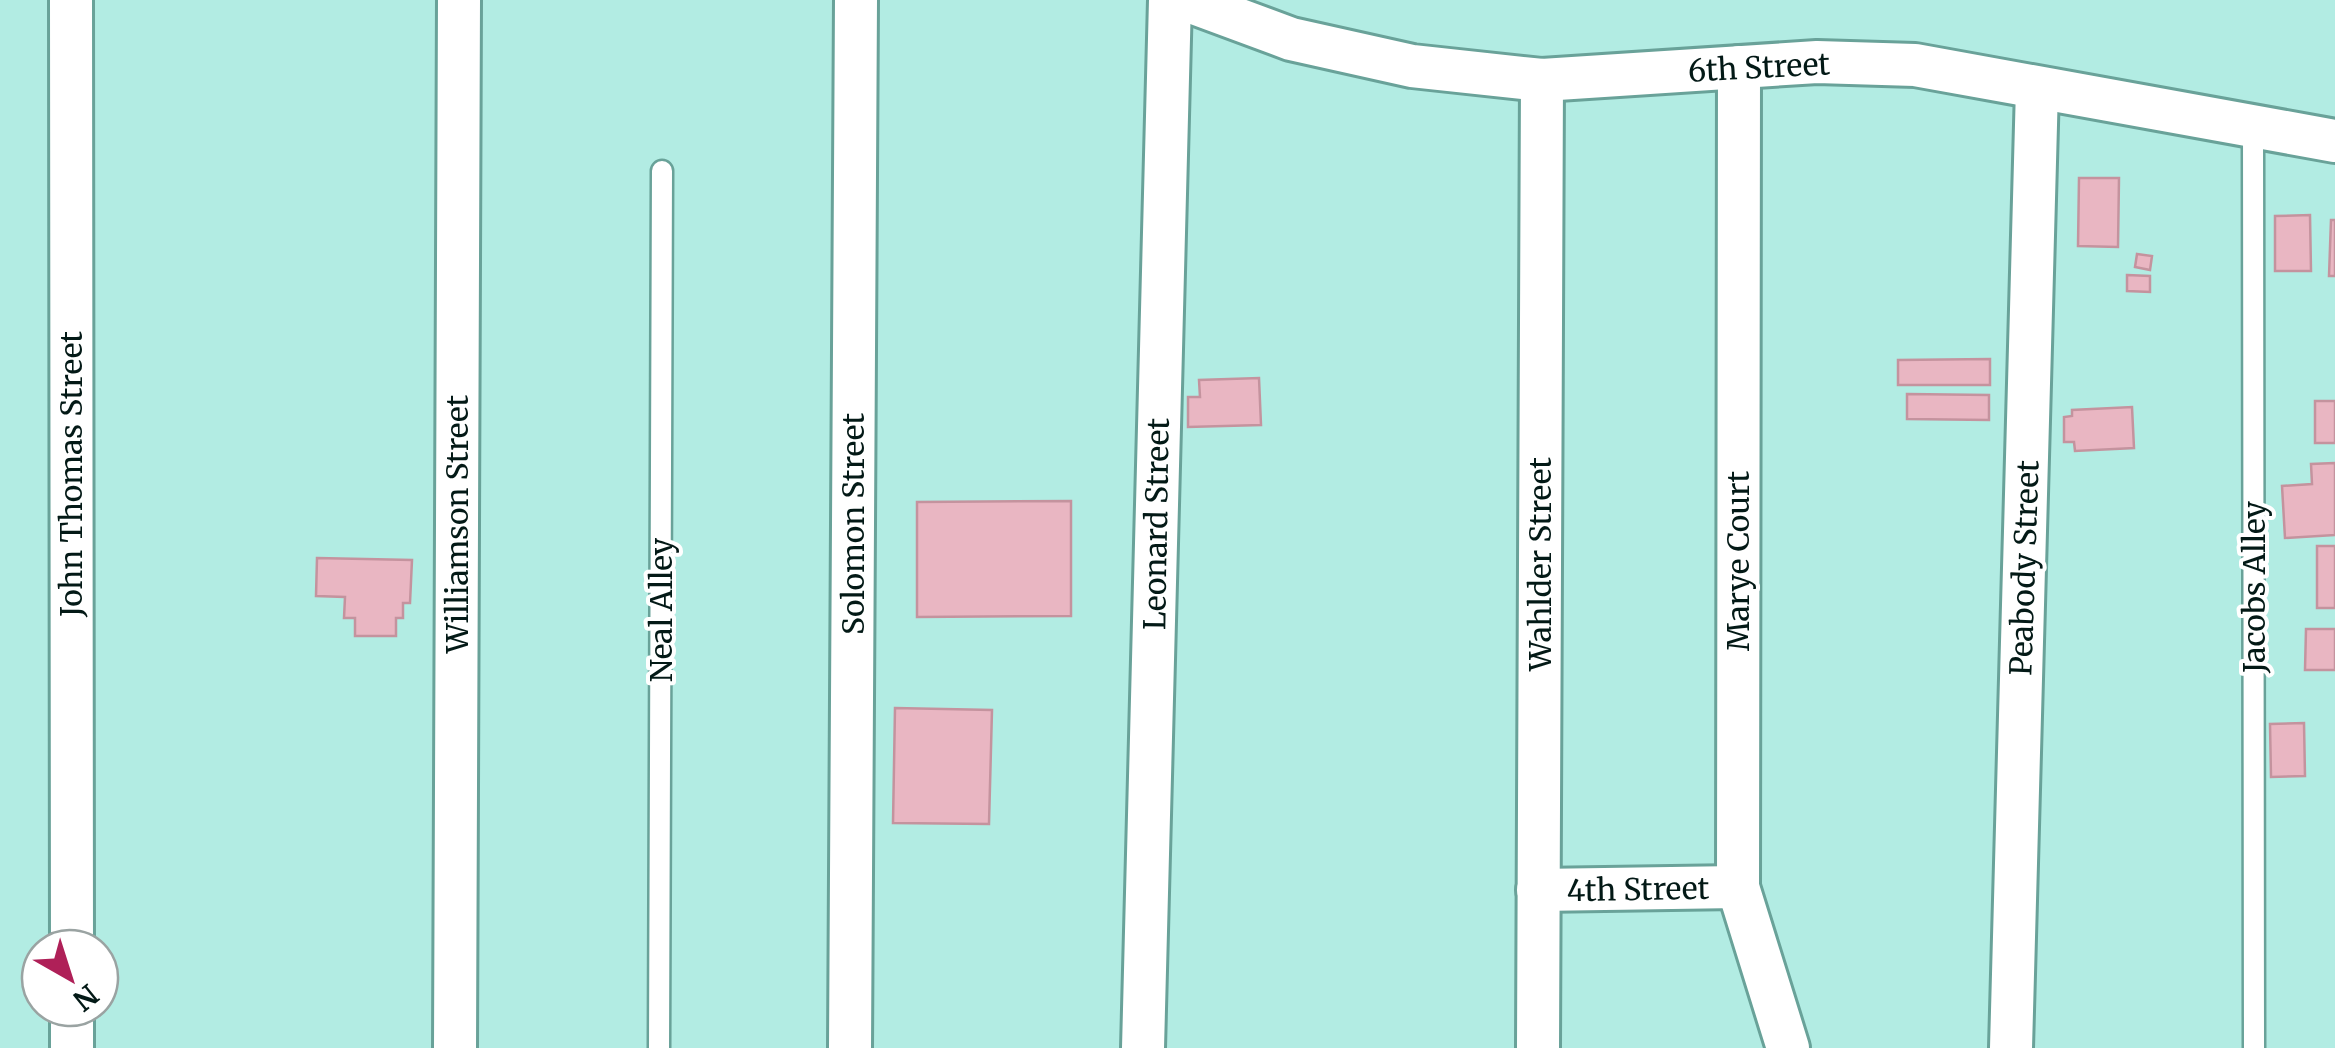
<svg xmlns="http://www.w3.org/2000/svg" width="2335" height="1048" font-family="Merriweather,serif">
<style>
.building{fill:#e9b6c2;stroke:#c4939e;stroke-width:2.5}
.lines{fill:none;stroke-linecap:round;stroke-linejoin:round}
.service-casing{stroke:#69a299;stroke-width:25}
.minor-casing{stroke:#69a299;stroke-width:48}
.service{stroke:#fff;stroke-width:20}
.minor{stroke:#fff;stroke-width:42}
.labels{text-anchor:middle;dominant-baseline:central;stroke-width:8;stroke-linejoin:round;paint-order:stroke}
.street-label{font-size:30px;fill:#031916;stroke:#fff}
</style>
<rect width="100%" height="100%" fill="#b2ece3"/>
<g class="building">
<polygon points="2079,178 2119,178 2118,247 2078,246"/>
<polygon points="2310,215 2311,271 2275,271 2275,216"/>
<polygon points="2331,220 2335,220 2335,276 2329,276"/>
<polygon points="2137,254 2152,256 2150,270 2135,267"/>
<polygon points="2127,275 2150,276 2150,292 2127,291"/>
<polygon points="1990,359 1990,385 1898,385 1898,360"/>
<polygon points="1259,378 1261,425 1188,427 1188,397 1200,397 1199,380"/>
<polygon points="1907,394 1989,395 1989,420 1907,419"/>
<rect x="2315" y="401" width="20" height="42"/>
<polygon points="2132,407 2134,448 2075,451 2074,442 2064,442 2064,417 2072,416 2072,410"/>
<polygon points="2335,463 2335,535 2285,538 2282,486 2312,484 2311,464"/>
<polygon points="1071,501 1071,616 917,617 917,502"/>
<rect x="2317" y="546" width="18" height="62"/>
<polygon points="317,558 412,560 410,603 403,603 403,618 396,618 396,636 355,636 355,618 344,618 345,597 316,596"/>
<polygon points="2306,629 2335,629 2335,670 2305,670"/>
<polygon points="895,708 992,710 989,824 893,823"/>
<polygon points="2304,723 2305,776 2271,777 2270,724"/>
</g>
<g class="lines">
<defs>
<g id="service">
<polyline points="2253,125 2254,1048"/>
<polyline points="659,1048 662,171"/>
</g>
<g id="minor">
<polyline points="71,0 72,948"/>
<polyline points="1186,0 1291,39 1412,66 1542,80 1817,62 1915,65 2335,141"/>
<polyline points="1739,67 1738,887 1788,1048"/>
<polyline points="1538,890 1738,887"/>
<polyline points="72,1008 72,1048"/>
<polyline points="455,1048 459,0"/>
<polyline points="850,1048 856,0"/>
<polyline points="1143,1048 1170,0"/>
<polyline points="1538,1048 1542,80"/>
<polyline points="2011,1048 2037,88"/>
</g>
</defs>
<use href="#service" class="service-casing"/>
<use href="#minor" class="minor-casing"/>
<use href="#service" class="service"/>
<use href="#minor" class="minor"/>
</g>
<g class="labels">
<g class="street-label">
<text transform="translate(1759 67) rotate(-3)">6th Street</text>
<text transform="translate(71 474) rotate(-90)">John Thomas Street</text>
<text transform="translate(457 524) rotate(-90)">Williamson Street</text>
<text transform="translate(853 524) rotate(-90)">Solomon Street</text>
<text transform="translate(1156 524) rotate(-89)">Leonard Street</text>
<text transform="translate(1738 561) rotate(-90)">Marye Court</text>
<text transform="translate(1540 564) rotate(-90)">Wahlder Street</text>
<text transform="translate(2024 568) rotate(-88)">Peabody Street</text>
<text transform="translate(2254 587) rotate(-90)">Jacobs Alley</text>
<text transform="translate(661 610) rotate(-90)">Neal Alley</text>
<text transform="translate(1638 889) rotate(-1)">4th Street</text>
</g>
</g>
<g transform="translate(70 978) rotate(141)"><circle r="48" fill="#ffffff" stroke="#9aa3a2" stroke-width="2.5"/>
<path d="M0-8L18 38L0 25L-18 38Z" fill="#af2058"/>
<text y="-15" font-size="28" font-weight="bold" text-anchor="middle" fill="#031916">N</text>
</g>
</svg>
